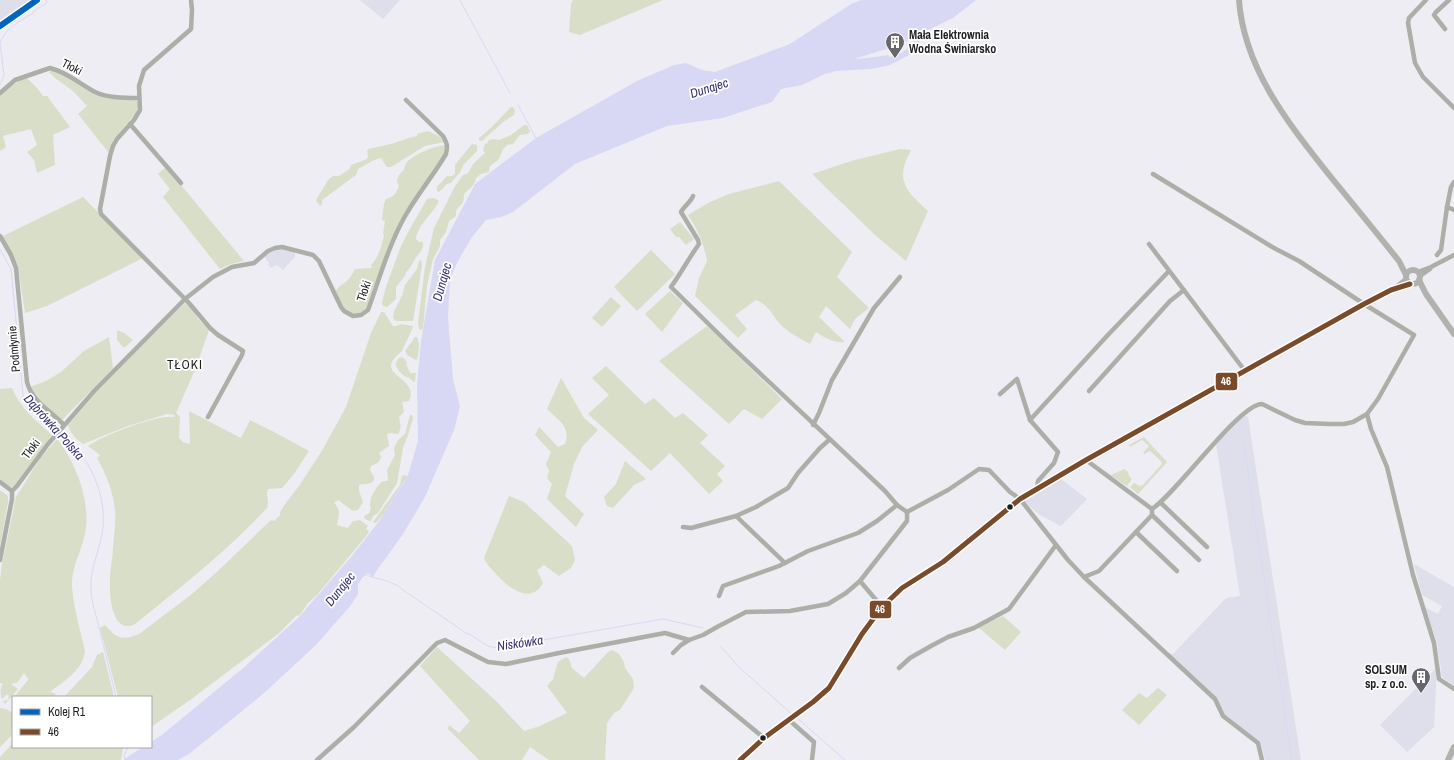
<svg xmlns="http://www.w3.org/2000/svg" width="1454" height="760" font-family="'Archivo Narrow',sans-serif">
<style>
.built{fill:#dfdfec}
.green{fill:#d9dec8}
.water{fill:#d8d8f4;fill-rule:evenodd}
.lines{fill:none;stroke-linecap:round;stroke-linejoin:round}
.stream{stroke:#d8d8f4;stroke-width:1}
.minor{stroke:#acafa7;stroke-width:4.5}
.major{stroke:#b1b2ae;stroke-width:6}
.bus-1-casing{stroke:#fff;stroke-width:8}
.bus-1{stroke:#7a4b2a;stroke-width:5}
.rail-1-casing{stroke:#fff;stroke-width:9}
.rail-1{stroke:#0065bd;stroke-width:6}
.bus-dot{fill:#1f1f22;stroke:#fff;stroke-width:1.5}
.labels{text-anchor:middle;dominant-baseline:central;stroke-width:3.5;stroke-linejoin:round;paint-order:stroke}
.poi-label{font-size:12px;font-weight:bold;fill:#1f1f22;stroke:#fff;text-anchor:start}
.street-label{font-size:12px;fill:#1f1f22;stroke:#fff}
.water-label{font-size:13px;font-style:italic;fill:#3a3178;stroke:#fff}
.neighbourhood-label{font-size:13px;letter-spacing:1px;fill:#1f1f22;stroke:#fff}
.line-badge{stroke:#fff;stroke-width:1.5}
.badge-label{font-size:11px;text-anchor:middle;font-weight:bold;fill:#fff}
</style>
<rect width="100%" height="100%" fill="#ededf3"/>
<g class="built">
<polygon points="0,0 31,0 0,21"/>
<polygon points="360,0 400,0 383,19"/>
<polygon points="278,249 295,252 295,257 283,270 277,265 271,268 268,265 269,263 264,256"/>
<polygon points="1244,415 1248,417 1301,760 1265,760 1262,746 1259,741 1226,717 1216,699 1168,653 1173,654 1226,598 1240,596 1216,444"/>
<polygon points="1061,479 1087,499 1061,526 1040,515 1024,502"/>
<polygon points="1414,564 1454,587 1454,686 1442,677 1437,643 1425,607 1438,614 1442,606 1422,595"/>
<polygon points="1437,667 1434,727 1407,752 1380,725"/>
</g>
<g class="green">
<polygon points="573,0 663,0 580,35 569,32 571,4"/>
<polygon points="51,70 66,76 112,98 136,100 139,104 136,113 114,139 109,153 78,114 87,106 73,91 55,78 49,72"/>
<polygon points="26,77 37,88 43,96 47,96 70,127 53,135 55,165 37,173 34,160 27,152 37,145 31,129 3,136 6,147 0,151 0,95 9,87"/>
<path d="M511 107H513L515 110 514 115 503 122 482 141 479 140V138C491 129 501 117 511 107Z"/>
<path d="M524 125H527L530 132 527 134 520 135 513 144 507 145 503 149 499 159 490 166 489 172 481 174 476 178C475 186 469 189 464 194 464 205 461 203 456 211V216L449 221 446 232 440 240V246L433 259 427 286 423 328 421 330 419 329 418 323 425 267 434 228 455 186 463 175 468 173 473 164 485 153 483 150 485 144 488 143V141L492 139 499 140 511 135Z"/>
<path d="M428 131 439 136 444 142 425 146 391 167H387L381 158 374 160 358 169 356 175 322 200V204L320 206 316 200 328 180 333 176H339L350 169 351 165 367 159 368 156 367 150C373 147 380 147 386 145 397 143 406 138 417 136V134Z"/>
<polygon points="472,144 477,145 477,151 464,164 460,172 451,183 447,184 439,192 437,191 437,187 447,176 452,176 455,174 455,165"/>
<path d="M445 145 446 149 441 158 404 214 368 306C361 316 350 317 343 307 340 302 338 296 336 291 339 285 342 285 347 281 350 278 353 273 355 269L372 268 371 265C379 257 381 247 384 236L383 233 385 221 382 220C383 213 383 205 386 199 394 197 396 193 399 186L397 182C398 176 399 174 403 171 405 168 405 164 407 162 415 154 434 146 445 145Z"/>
<path d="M900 149 911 150C909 155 905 161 904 167 899 187 915 199 928 211L906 261 874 234 812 174 851 161Z"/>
<polygon points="166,167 244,261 231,264 220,269 163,197 170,189 158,174"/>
<path d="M779 181 852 252 837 277 869 308 855 319 850 329 826 306 819 317 845 342C833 343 825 338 816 332L810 344C801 339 791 334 783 327 772 317 771 306 756 300L735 315 747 329 738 338 695 296 699 278 707 261C704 244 698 230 688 215L708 203 729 194Z"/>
<polygon points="83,197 143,258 47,306 25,313 18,267 3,236"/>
<path d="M434 198 439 201C433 214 417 225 416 239L419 242H423C424 250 419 253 415 259 412 264 411 268 406 272L405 276 396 287V299L387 307 383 306 382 303 385 290 399 251 407 234 427 199Z"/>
<polygon points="680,222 694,239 686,245 679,237 676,237 670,229"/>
<polygon points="651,250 675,274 637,311 614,287"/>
<polygon points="421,260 422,265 413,321 396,321 393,318 394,311 402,296 405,285 417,269 419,261"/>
<polygon points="670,291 683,303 662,332 645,314"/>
<polygon points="611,297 621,306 602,327 592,318"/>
<path d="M185 303 192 308 198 319 209 330 195 370 176 413 180 417 179 438 183 442 190 444 189 411 241 438 250 420 278 434 309 451 294 474 282 488 268 489C265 496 270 501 267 508 227 551 181 587 135 624 111 636 109 592 110 578 110 567 113 557 113 547 114 535 116 522 115 510 113 491 106 474 97 458L100 455 88 446C104 435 156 415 174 417L175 415 167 414 128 426 83 444C76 439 70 433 68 425L97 391 138 348Z"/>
<path d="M381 312H384L393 326H396L401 324 413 326C413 328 403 349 402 351 398 355 392 359 391 365 390 377 418 382 409 401L402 402 404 412 399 417C400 423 402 428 398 434L390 433 387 434 389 446 379 453 381 457C379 463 376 464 371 466L370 468C370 471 374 476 374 478 374 486 363 483 359 485V491L363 502 358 510 353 511 338 500 334 503C341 510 339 515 337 525L348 528 353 521 360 520 368 526 366 529 369 531 367 535 317 595 307 604 300 615 296 616 278 634 190 700 151 727V697H118L100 628 105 625C116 638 123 641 139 634L192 594 219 570 271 520 274 521 280 515V512L288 500 299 486 323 449 346 407 371 333Z"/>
<polygon points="707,326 782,399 762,419 744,409 729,424 659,361"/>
<polygon points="117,330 124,333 133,340 124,348 117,340"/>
<polygon points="109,337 113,368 62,420 44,405 30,389 30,387 46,381 61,372 84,351"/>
<path d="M415 337H417C420 343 419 352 417 359L416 360 407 355 405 351Z"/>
<path d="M402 357C409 362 405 363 408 368 408 370 410 371 410 373H416L415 381 414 382 408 377H406C401 374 395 368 396 362L399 358Z"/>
<polygon points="606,366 645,404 654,398 675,418 683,413 708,435 700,443 725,466 717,474 723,481 709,494 670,453 651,471 588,414 609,395 592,378"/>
<path d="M561 378 584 418 598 430 582 447 574 464 565 496 584 514 576 527 547 499 552 484 547 478 549 471 546 464 551 452 535 435 539 427 558 447 565 444C571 426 559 421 547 409Z"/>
<path d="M12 388C20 408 36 421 52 435L15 486 10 487 0 481V389Z"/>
<path d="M410 415H412L413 418 408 435 403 448 397 483 378 513 373 516 371 521 367 520 364 518 365 515C368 514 369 514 370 511 372 506 370 509 370 504 370 496 377 486 383 481H387L388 479 387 470 395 455 394 448 398 440 405 434Z"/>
<polygon points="1144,437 1167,462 1138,494 1130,487 1134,483 1140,486 1143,485 1162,464 1161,461 1151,452 1149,451 1145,454 1143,453 1149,446 1142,440 1130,447 1129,445"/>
<path d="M57 439C77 464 91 503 85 534 82 549 71 569 72 585 73 607 80 629 85 651 83 670 64 681 50 692L56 694 53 697H14L28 680H29L24 673 17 683 11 684 18 689 5 704 3 701 8 700 9 696 7 694 2 699C0 695 0 687 3 684L0 683V580L2 564 16 497 41 457Z"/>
<polygon points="625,461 646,479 634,485 613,508 607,506 604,497 616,484"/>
<polygon points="1124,469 1128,472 1129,476 1132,479 1127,486 1105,472 1105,471 1111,475"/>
<polygon points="405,475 407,476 383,515 376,523 373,522 400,485 402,476"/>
<polygon points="0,490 8,496 8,502 0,546"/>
<path d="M509 496 524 502 572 546 575 560 571 568 559 576 544 565 537 570 543 583C531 605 509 588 497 575 492 569 487 566 484 558Z"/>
<polygon points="1003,616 1021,632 1005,650 978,627"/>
<polygon points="437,647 495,700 524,731 540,726 567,713 547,686 553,679 558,662 566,657 569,659 572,668 584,678 608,652 612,650 619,654 624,662 625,668 633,679 634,688 620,710 614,713 607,723 605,760 549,760 530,747 522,760 479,760 448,729 449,725 459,733 470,721 420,666"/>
<polygon points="103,652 114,697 64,697 92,667 97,655"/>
<polygon points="1158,688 1167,695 1139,725 1122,710 1139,693 1147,698"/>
<polygon points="0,708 6,709 13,713 13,734 0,747"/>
<polygon points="13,743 13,747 123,747 121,760 0,760 0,757"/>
</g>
<path class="water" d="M861 0H976L953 18 922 33 918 46 911 54 890 65 871 69 836 71 825 74 802 85 781 89 772 102 723 118 667 126 575 164 513 212 501 217 486 220 472 237 458 261 450 279 448 317 450 343 453 379 460 406 454 430 425 497 403 534 375 573 373 578 368 573 362 578 358 585V594L351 605 316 645 263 694 189 754 178 760H123L143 747H151V742L163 734 242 669 299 617 351 557 380 520 408 475 418 441 417 384 421 341 435 260 475 184 536 138 637 81 674 65 686 63 702 70 715 72 790 44 851 4ZM913 38V41C907 51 900 54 890 57L888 55 867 58 854 59 896 46Z"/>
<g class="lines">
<g class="stream">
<polyline points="460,0 510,93"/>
<path d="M0 43C5 28 20 21 33 13 36 7 43 8 47 2L46 0"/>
<polyline points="0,85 4,75 0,43"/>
<polyline points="518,105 536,138"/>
<polyline points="0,249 11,269 23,395 29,404 58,430"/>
<path d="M60 432C89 455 109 497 102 534 99 552 90 569 91 588 91 600 95 612 98 623 104 648 110 672 116 697"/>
<polyline points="1244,444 1256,526 1292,760"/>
<path d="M366 575C375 579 385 579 394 584 401 587 405 593 412 596L466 633 471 635 488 646 497 648 663 619 703 628"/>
<polyline points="721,647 741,669 793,715"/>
<polyline points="796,717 845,760"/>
<polyline points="125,760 124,756 128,747"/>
</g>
<g class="minor">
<polyline points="191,0 192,10 191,29 144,70 139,86 140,110 134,120 117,139 113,146 110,156 100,209 101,214 189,303 210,328 218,335 243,351 242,355 208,417"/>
<polyline points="1426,0 1409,18 1408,23 1415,63 1423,77 1454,108"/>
<polyline points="1445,29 1434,15 1436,12 1449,0"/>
<path d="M0 93 15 80 50 68C67 72 80 84 95 92 108 98 124 98 139 98"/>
<polyline points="130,124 181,183"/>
<path d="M693 196C691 202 684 206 681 212L698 240 699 244C689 258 681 273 671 287L732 347 885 491 897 505 907 512 948 490 979 469 989 470 1010 492 1020 499 1068 560 1084 577 1215 699 1223 716 1258 743 1262 760"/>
<polyline points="1447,207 1451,187 1454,182"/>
<path d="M0 236 11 255 16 268 27 382C32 402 51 411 64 425"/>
<polyline points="1149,244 1245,371"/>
<polyline points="1437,255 1441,250 1447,207 1454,210"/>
<polyline points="1418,272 1431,267 1454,255"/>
<polyline points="1420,276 1430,269"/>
<polyline points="1397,286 1406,279"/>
<polyline points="1089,391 1170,301 1184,290"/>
<polyline points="1000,394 1017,379 1030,420 1058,452 1054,463 1038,481 1037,488"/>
<polyline points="1367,414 1371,429 1387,467 1413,575 1434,643 1439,679 1454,689"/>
<polyline points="1030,420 1106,337 1169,271"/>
<polyline points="813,425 819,413 832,380 874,308 900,277"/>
<polyline points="1086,460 1152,509"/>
<polyline points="0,482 12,491"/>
<path d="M12 491 17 486 48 444 95 390 185 299 213 277 232 267 254 263 268 251 275 248 282 247 313 255 319 261 341 307 344 311 353 316 361 315 368 310C379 280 388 247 404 218 416 196 433 176 446 154 448 145 447 144 443 136L406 100"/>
<polyline points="1161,503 1207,547"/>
<polyline points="1152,515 1199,560"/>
<polyline points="736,516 756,507 788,488 798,473 820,448 829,440"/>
<polyline points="683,527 691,528 736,516 785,563"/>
<polyline points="1136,532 1177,571"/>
<polyline points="0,560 12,499 12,491"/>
<path d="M1084 577 1099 571 1152 515V509C1177 493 1239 404 1262 404L1295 420 1305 423 1329 424H1344L1353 422 1367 414 1378 399 1414 335 1364 304 1299 261 1274 248 1153 174"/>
<polyline points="860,581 882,607"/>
<polyline points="719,596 723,586 779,566 808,551 858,533 877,521 897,505"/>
<polyline points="673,653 681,645 689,640"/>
<polyline points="899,668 910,658 931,646 948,637 974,628 1009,609 1056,545"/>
<polyline points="702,687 764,738"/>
<polyline points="789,720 814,742 812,760"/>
<polyline points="317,760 354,727 437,643 445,640 488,662 506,664 559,653 665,633 689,640 703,635 717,627 746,612 790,611 828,604 846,593 860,581 907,521 907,512"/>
<polyline points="740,760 764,738 813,702 829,688 862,634 882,607 902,588 943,562 1020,499 1086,460 1364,304 1391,290 1410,284"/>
</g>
<g class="major">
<path d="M1239 0C1244 69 1289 124 1330 176 1353 204 1376 232 1399 261L1406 275"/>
<circle cx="1413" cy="277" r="7"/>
<polyline points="1419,280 1426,294 1454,334"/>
<polyline points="1448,760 1454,747"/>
</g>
<defs>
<polyline id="bus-1" points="740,760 764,738 813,702 829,688 862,634 882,607 902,588 943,562 1020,499 1086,460 1364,304 1391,290 1410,284"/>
</defs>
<use href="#bus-1" class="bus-1-casing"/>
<use href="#bus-1" class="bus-1"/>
<defs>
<polyline id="rail-1" points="0,26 37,0"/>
</defs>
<use href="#rail-1" class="rail-1-casing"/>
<use href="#rail-1" class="rail-1"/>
</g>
<defs>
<symbol id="building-pin" viewBox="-11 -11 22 30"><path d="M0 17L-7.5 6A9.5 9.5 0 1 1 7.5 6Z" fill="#67676b" stroke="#fff"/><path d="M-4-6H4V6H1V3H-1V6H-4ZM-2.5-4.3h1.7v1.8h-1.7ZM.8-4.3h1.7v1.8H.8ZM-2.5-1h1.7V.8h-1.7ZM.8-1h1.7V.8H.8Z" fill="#fff"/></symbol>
</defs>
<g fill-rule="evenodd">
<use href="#building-pin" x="884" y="31" width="22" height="30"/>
<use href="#building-pin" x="1410" y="666" width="22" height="30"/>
</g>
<g class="bus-dot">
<circle cx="1010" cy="507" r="3.5"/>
<circle cx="763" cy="738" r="3.5"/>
</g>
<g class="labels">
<g class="poi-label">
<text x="909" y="35">Mała Elektrownia<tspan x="909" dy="14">Wodna Świniarsko</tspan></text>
<text x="1407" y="670" text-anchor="end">SOLSUM<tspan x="1407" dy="14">sp. z o.o.</tspan></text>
</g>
<g class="street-label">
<text transform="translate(72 67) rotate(27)">Tłoki</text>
<text transform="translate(364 291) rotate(-71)">Tłoki</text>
<text transform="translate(14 349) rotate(-95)">Podmłynie</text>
<text transform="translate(31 449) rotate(-53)">Tłoki</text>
</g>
<g class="water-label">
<text transform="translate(709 88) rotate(-18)">Dunajec</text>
<text transform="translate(442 282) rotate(-74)">Dunajec</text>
<text transform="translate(54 427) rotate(48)">Dąbrówka Polska</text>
<text transform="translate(340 589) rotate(-51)">Dunajec</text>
<text transform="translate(520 643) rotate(-8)">Niskówka</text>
</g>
<g class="neighbourhood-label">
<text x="185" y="364">TŁOKI</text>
</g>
</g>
<g class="line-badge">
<rect x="1215" y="372" width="23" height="19" rx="4" fill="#7a4b2a"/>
<rect x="869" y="600" width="23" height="19" rx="4" fill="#7a4b2a"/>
</g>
<g class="badge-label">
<text x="1226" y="385">46</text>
<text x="880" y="613">46</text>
</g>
<rect x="12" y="696" width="140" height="52" fill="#ffffff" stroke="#a5a5a7"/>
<rect x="20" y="709" width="20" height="6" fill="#0065bd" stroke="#a5a5a7"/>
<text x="48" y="716" font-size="12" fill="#1f1f22">Kolej R1</text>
<rect x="20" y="729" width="20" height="6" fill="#7a4b2a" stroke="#a5a5a7"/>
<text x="48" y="736" font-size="12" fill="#1f1f22">46</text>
</svg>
